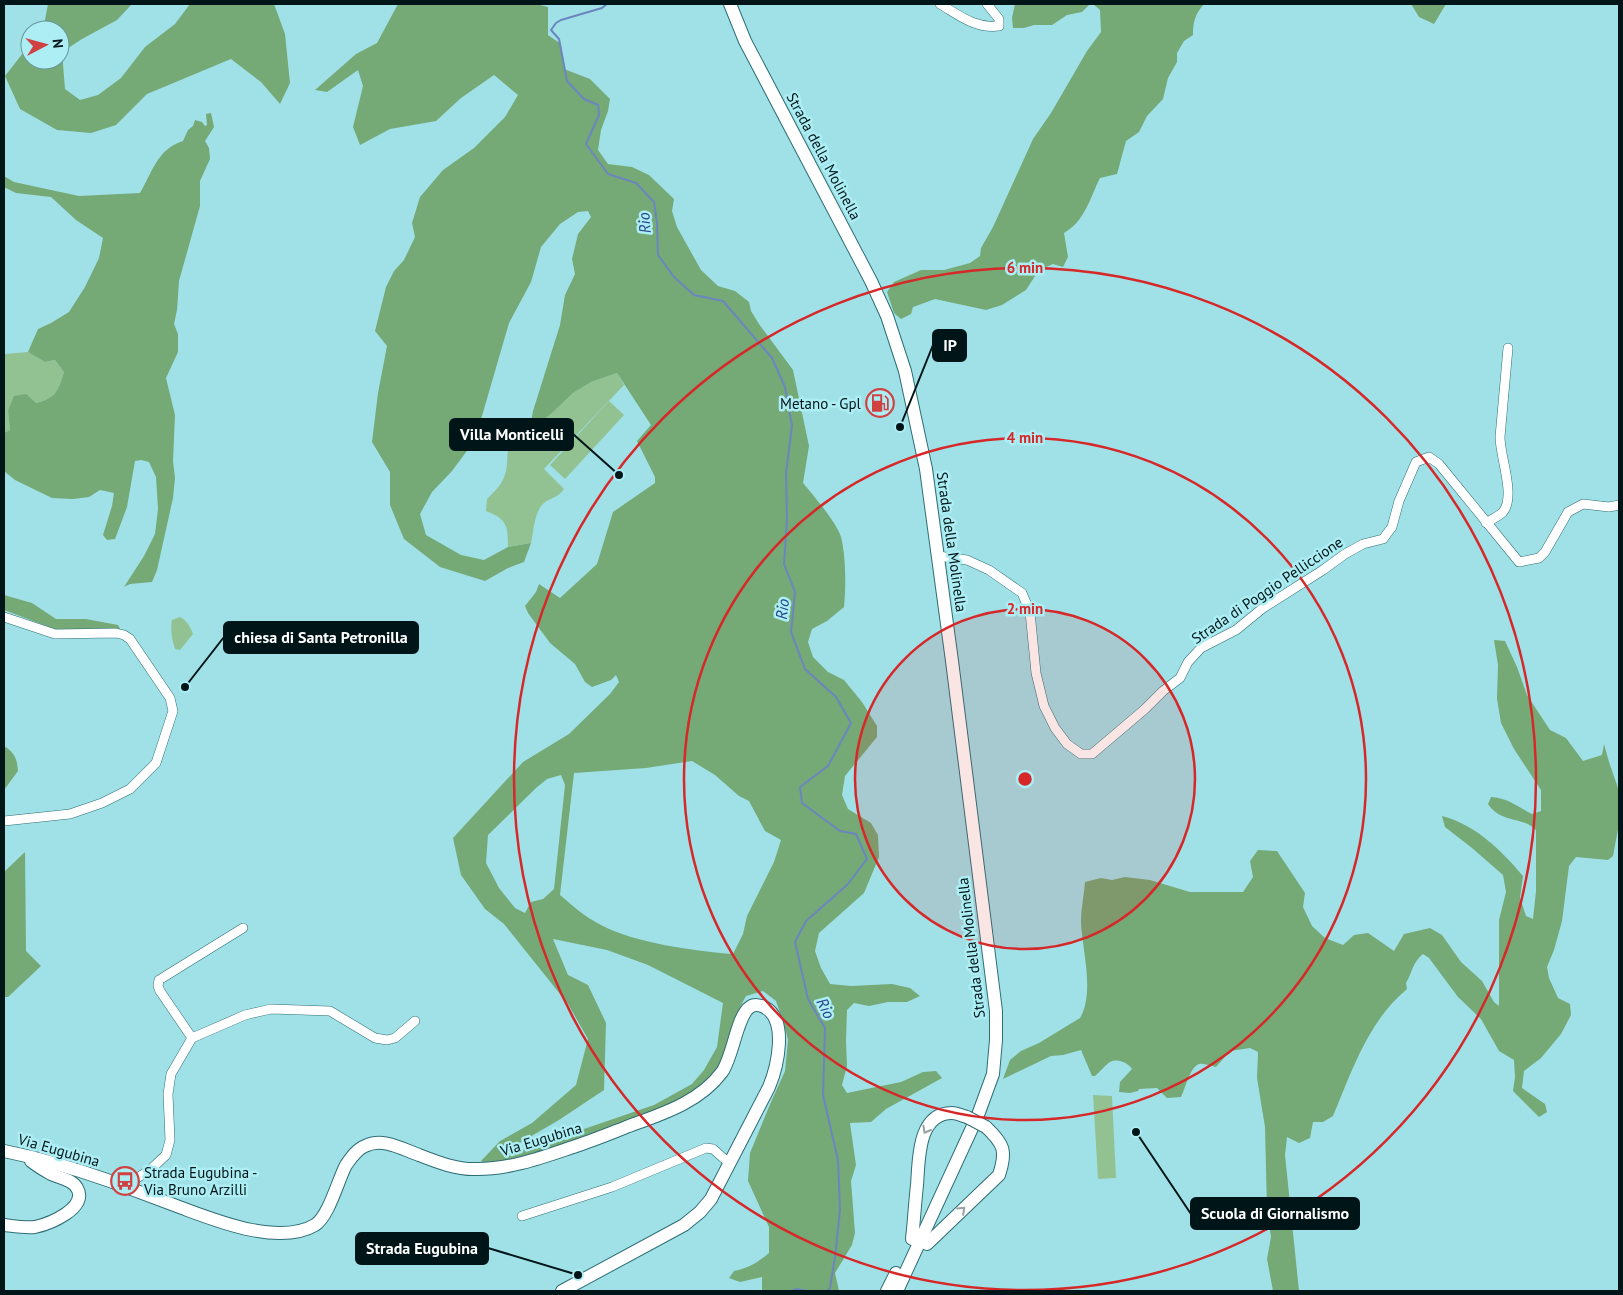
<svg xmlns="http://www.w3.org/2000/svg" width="1623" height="1295" font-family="'PT Sans',sans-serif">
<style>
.green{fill:#92c192}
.forest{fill:#75a976;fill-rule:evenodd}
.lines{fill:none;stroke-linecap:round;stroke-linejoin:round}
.stream{stroke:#6b86bf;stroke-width:2}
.street-casing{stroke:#2d6e75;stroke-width:10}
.secondary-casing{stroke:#2d6e75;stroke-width:14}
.street{stroke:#fff;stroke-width:9}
.secondary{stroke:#fff;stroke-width:12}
.secondary-bridge-casing{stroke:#2d6e75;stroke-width:14;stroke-linecap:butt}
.secondary-bridge{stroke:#fff;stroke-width:12}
.oneway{stroke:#99a1a3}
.ring{fill:none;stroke:#d62828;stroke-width:2.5}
.labels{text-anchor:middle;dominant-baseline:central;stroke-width:5;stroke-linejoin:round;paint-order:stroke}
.street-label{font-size:15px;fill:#001518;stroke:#adeef5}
.poi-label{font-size:15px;fill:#001518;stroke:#adeef5;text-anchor:end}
.water-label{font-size:16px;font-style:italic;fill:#27448a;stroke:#adeef5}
.centre{fill:#d62828;stroke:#adeef5;stroke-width:2.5}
.ring-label{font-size:15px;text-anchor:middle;font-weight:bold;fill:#d62828;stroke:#adeef5;stroke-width:5;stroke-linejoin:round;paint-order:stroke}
.leader{fill:none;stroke:#001518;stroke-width:2}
.callout-dot{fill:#001518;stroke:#adeef5;stroke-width:2}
.callout{fill:#001518;stroke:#001518;stroke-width:2}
.callout-label{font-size:16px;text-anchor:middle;font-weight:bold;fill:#fff}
</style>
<rect width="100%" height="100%" fill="#a0e1e8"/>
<g class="green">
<polygon points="28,352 45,362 55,360 64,372 58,391 49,399 8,411 10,430 4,433 4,356 5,354"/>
<path d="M617 373 624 385 544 469 564 489C557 499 551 497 544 503 534 512 534 530 531 543L508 547C508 526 507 519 486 511L487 499C512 476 505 469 509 438L529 432 552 413 573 393 591 382Z"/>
<polygon points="609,401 624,415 565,479 550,465"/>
<path d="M180 617C187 621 190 626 193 634L180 650 175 649C172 640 170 629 172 620Z"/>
<polygon points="1093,1095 1112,1096 1116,1178 1098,1179"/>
</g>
<g class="forest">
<polygon points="48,4 132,4 117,20 82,39 62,52 65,89 80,100 98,95 121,78 145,47 175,24 190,4 274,4 285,34 290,83 280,104 261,82 231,59 147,94 116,125 91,133 57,130 20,109 5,76 30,44 30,60 60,60 60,30 40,30 44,25"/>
<path d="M398 4H536L548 7V35L561 44 564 69 590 79 610 99 608 111 601 130 598 150 608 164 632 167 649 175 674 199 672 211 677 227 701 270 718 286 735 291 749 302 751 311 759 324 793 370 809 446 803 483C813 495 837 523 841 537 846 556 846 588 844 607L827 621 812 629 808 642 813 657 828 672 844 680 862 702 877 726V737L845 776 842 795 848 809 871 823 878 835 879 857 864 893 819 933 815 951 821 968 830 984 851 986 892 984 910 988 920 996 907 1002H888L869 1006 854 1003 847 1010 846 1041 847 1066 842 1085 847 1093 901 1082 923 1072 936 1071 942 1078 886 1109 871 1122 850 1123 856 1165 851 1181 855 1233 852 1245 835 1273 839 1291H762V1277L740 1282 729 1278 734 1271C749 1268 757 1263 769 1253V1227L748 1181 750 1153 771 1102 785 1071 788 1040 784 1024 776 1001 763 991 746 996 739 1009 726 1055 710 1082 658 1111 531 1159 490 1165 481 1161 500 1141 532 1123 576 1085 588 1039 568 1004 504 924 485 909 461 875 453 838 523 762 569 734 610 694 619 682 616 675 611 680 592 687 585 682 575 664 550 643 528 613 525 606 536 592 539 584 560 598 597 564 613 512 655 483V477L637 441 651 425 617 373 591 382 573 393 552 413 529 432 533 411 560 325 565 295 575 274 572 259 578 234 591 217 588 211 578 212 560 224 541 247 531 282 509 323 475 440 452 471 432 492 420 514 426 535 461 555 484 560 508 547 531 543 524 562 508 568 485 581 440 567 404 539 390 505V472L372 442 378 393 387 346 375 331 386 287 394 271 404 260 415 237 412 223 420 197 443 170 474 148 505 117 518 95 494 75 461 98 436 121 390 129 360 145 353 127 363 86 358 70 327 92 315 90 356 54 377 43ZM692 761 715 775 739 796 749 801 765 831 781 840 774 862 747 916 743 934 733 954C695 951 634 943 601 925 585 917 573 906 560 895L574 773 646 768ZM561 775 565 785 554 889 543 899 531 902 525 913 515 908 499 888 486 863 488 835 536 788 547 779ZM553 939 607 950 648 965 723 1003 717 1047 704 1070 692 1084 654 1105 514 1153 506 1154 509 1149 559 1120 604 1090 606 1023 588 985 568 975Z"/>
<polygon points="1015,4 1090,4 1082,12 1067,15 1052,25 1034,25 1024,28 1013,28 1012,18"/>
<path d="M1093 4H1204C1195 14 1193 22 1193 35L1184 41 1177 53V62L1168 78 1163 99 1147 116 1139 132 1126 141 1117 174 1100 178C1090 198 1085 221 1064 233L1068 257 1063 267 1053 264 1039 270 1026 290 1002 305 986 310 935 299 913 307 911 314 901 319 894 313 887 292 894 282 921 270H944L970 263 980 256 981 248 993 227 1033 139 1051 113 1087 51 1101 32 1100 10Z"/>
<polygon points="1411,4 1446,4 1434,24 1419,17"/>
<path d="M211 113 214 127 205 141 209 148 210 159 200 181V206L179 281 177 310 174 324 178 334V352L166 378 175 415 173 461 175 478 173 498 157 570 152 582 130 584 124 587 144 556 155 534 158 509 156 477 149 462 141 460 135 461 127 507 115 539 107 540 103 535 112 506 114 493 100 490 89 497 73 499 52 498 15 480 4 471V433L10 430 8 411 14 396 26 394 36 403C56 398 58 392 64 372L55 360 45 362 28 352 38 329 51 323 69 312 85 287 99 258 103 238 76 220 51 197 16 193 4 187V176L14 182 79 196 140 193C152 173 157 149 183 141L188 130 193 126 195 120 202 122 205 126 207 125 206 114Z"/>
<polygon points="4,595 32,603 56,619 86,619 118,625 121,631 78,632 57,630 4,610"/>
<path d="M1494 640 1505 641 1517 667 1527 695 1550 730 1566 738 1583 761 1602 755 1604 744 1609 762 1619 791V824L1613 856 1608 860 1576 857 1569 866 1562 921 1554 950 1547 967 1549 978 1558 998 1570 1004 1571 1015 1561 1034 1541 1058 1524 1071 1522 1088 1545 1104 1547 1112 1539 1117 1513 1091 1515 1077 1514 1060 1499 1051 1481 1019 1458 997 1429 958 1423 954C1412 963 1413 971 1406 983L1407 989C1368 1021 1352 1071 1333 1116L1323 1122H1313L1310 1138 1299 1143 1287 1137 1285 1155 1299 1291H1273L1267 1259 1271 1237 1267 1210 1265 1127 1257 1078 1258 1052 1250 1048 1230 1051 1216 1067C1211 1066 1204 1063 1199 1064 1190 1067 1185 1089 1181 1097L1167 1098 1157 1088 1139 1089 1138 1091 1130 1093 1119 1092 1120 1082 1132 1069C1128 1063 1118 1058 1110 1062 1105 1065 1100 1072 1095 1076H1092L1081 1050 1063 1055 1051 1056 1003 1079 1010 1060 1021 1051 1039 1043 1080 1018C1095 993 1082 949 1081 922 1081 909 1084 895 1085 882L1101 878 1112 880 1125 877 1150 880 1190 892H1243L1253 877 1250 861 1258 850 1277 851 1305 893 1303 907 1312 926 1325 938 1343 945 1354 935 1368 933 1394 951 1404 934 1430 928 1442 935 1461 962 1482 981 1494 1002 1499 1006V920L1506 892 1503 875 1472 848 1445 827 1442 816C1476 825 1501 850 1523 876L1520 898 1526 916 1533 919 1536 891V830C1523 816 1501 824 1488 804L1491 797C1508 798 1518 807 1532 814L1541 811V790L1514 749 1501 723 1497 699 1498 665Z"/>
<path d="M4 746C15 753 17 759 18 771L4 790Z"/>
<polygon points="25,852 26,951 41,966 8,997 4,997 4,872"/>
</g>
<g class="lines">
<g class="stream">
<polyline points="607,4 602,8 561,20 556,23 551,30 559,39 567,81 584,99 598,105 599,115 586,144 608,174 636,183 654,202 657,223 658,255 674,277 694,295 723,301 772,358 785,387 792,426 786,473 787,519 784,564 795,592 791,632 805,669 836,697 851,723 828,766 800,787 802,803 840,831 856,834 867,859 847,885 806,921 795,942 808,999 825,1028 823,1095 838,1160 840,1210 835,1257 830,1288 827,1291"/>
<polyline points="791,1291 797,1289 807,1291"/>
</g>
<defs>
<g id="street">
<path d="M940 4C959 15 975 29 999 26V19L987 4"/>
<path d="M1486 523C1491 520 1499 516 1503 512 1516 496 1500 457 1500 437L1508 348"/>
<polyline points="938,556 967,560 989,570 1022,593 1030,612 1036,673 1044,706 1055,728 1067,744 1081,754 1092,754 1145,709 1163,691 1180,678 1188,662 1201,648 1236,630 1263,608 1323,570 1345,554 1363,544 1383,539 1392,527 1399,501 1416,462 1429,457 1439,464 1519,562 1539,558 1545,552 1568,512 1583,504 1609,507 1619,505"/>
<polyline points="4,617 55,634 116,633 124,635 130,639 170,698 173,711 156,763 130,789 102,803 70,814 4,821"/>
<polyline points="192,1038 160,991 158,986 159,980 243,928"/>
<polyline points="124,1186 150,1170 166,1155 170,1140 168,1094 171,1074 192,1038 245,1015 271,1009 330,1011 375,1038 387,1040 395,1038 415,1021"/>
<polyline points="522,1216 612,1187 706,1148 713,1149 730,1164"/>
</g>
<g id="secondary">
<polyline points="730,4 745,41 871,281 887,316 905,371 926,469 952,661 996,1011 996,1040 993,1074 978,1115 897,1291"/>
<path d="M4 1151C39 1158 76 1169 110 1181 134 1190 158 1199 182 1208 217 1221 279 1246 315 1225 329 1216 338 1180 346 1165 351 1158 357 1149 365 1146 383 1137 402 1149 419 1155 437 1162 457 1170 477 1169 512 1169 543 1157 576 1146 594 1140 611 1133 629 1126 662 1114 700 1102 722 1072 733 1057 737 1015 750 1007 754 1004 760 1005 764 1007 789 1019 777 1068 769 1087L711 1199 700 1212 684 1225 562 1291"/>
<path d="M4 1225C13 1226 25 1228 35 1227 49 1224 89 1208 77 1188 72 1179 59 1178 51 1174 44 1170 37 1166 31 1161"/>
<path d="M912 1239C914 1221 915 1203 917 1185 919 1161 917 1113 952 1113 957 1113 963 1116 967 1117"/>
<path d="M927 1244 999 1175C1007 1151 1004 1144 986 1127"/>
<polyline points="887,1291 896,1273"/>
</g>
</defs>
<use href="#street" class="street-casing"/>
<use href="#secondary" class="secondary-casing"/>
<use href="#street" class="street"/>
<use href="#secondary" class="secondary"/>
<defs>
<polyline id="secondary-bridge" points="967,1117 986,1127"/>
</defs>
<use href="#secondary-bridge" class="secondary-bridge-casing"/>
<use href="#secondary-bridge" class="secondary-bridge"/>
</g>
<defs><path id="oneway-chevron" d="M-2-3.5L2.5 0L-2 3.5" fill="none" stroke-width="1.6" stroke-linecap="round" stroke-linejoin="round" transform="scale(1.25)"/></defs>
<g class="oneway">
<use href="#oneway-chevron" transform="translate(926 1130) rotate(120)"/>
<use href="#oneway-chevron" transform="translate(962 1210) rotate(-43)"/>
</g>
<circle cx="1025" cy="779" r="170" fill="#d62828" fill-opacity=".12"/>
<g class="ring">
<circle cx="1025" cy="779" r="170"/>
<circle cx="1025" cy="779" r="341"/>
<circle cx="1025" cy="779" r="511"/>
</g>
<defs>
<symbol id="fuel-ring" viewBox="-11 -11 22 22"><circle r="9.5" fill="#adeef5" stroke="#d04141" stroke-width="1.5"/><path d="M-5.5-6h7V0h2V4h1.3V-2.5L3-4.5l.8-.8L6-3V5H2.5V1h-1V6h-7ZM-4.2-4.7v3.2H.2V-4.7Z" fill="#d04141"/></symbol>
<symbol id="bus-ring" viewBox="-11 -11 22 22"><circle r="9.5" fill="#adeef5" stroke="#d04141" stroke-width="1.5"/><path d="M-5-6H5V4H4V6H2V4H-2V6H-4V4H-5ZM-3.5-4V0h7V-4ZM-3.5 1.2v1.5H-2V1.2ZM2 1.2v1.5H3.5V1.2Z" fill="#d04141"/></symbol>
</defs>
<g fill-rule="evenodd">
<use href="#fuel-ring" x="864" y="387" width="32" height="32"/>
<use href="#bus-ring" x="109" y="1165" width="32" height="32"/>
</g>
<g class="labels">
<g class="street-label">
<text transform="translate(824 156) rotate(62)">Strada della Molinella</text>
<text transform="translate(952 542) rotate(82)">Strada della Molinella</text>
<text transform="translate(1267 590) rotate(-34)">Strada di Poggio Pelliccione</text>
<text transform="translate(971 948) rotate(-97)">Strada della Molinella</text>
<text transform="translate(541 1139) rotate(-17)">Via Eugubina</text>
<text transform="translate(59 1150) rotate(16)">Via Eugubina</text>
</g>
<g class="poi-label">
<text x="861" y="403">Metano - Gpl</text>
<text x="144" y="1172" text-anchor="start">Strada Eugubina -<tspan x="144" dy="17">Via Bruno Arzilli</tspan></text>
</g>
<g class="water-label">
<text transform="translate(644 223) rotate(-94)">Rio</text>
<text transform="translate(782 609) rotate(-84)">Rio</text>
<text transform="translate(826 1008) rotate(63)">Rio</text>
</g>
</g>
<circle cx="1025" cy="779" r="8" class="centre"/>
<g class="ring-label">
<text x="1025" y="273">6 min</text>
<text x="1025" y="443">4 min</text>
<text x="1025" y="614">2 min</text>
</g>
<path class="leader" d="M900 427L933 345M619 475L573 434M185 687L224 637M1136 1132L1191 1214M578 1275L488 1248"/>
<g class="callout-dot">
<circle cx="900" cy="427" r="5"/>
<circle cx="619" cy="475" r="5"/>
<circle cx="185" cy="687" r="5"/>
<circle cx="1136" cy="1132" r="5"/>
<circle cx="578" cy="1275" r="5"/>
</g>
<g class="callout">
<rect x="933" y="330" width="33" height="31" rx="5"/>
<rect x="450" y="419" width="123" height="31" rx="5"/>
<rect x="224" y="622" width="194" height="31" rx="5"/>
<rect x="1191" y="1198" width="168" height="31" rx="5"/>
<rect x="356" y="1233" width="132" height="31" rx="5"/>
</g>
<g class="callout-label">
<text x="950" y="351">IP</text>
<text x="512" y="440">Villa Monticelli</text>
<text x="321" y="643">chiesa di Santa Petronilla</text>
<text x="1275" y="1219">Scuola di Giornalismo</text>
<text x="422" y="1254">Strada Eugubina</text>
</g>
<rect width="1623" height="1295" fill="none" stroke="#001518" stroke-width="10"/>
<g transform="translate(45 45) rotate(84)"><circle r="24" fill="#adeef5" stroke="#68979d"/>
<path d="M0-4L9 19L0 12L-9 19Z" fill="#d04141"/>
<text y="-8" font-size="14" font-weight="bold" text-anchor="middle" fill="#001518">N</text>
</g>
</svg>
